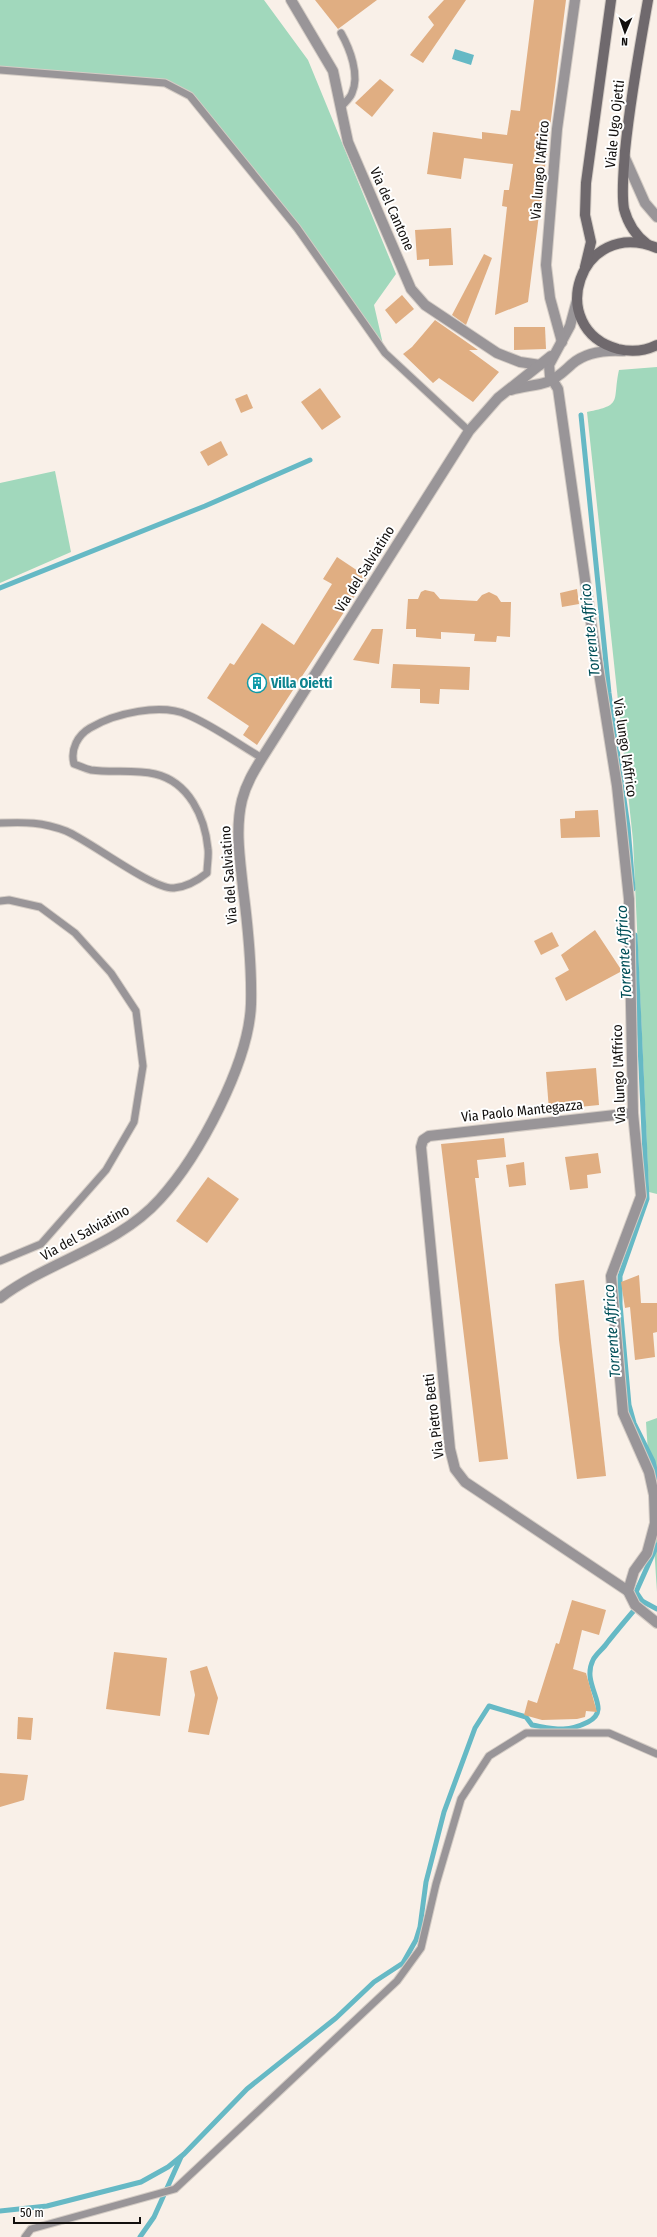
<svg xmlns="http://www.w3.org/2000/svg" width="657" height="2237" font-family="'Fira Sans Condensed',sans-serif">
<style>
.green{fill:#a1d8bc}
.water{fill:#66b9c5}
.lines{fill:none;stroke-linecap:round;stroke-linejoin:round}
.stream{stroke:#66b9c5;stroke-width:5}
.building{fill:#e0ae82}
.service-casing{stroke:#d4ccc5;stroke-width:9}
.minor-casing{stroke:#d4ccc5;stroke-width:12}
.secondary-casing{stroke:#d4ccc5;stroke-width:12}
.service{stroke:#999598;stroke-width:7}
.minor{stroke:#999598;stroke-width:10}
.secondary{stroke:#6f696d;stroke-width:10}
.labels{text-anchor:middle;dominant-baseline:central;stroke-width:4;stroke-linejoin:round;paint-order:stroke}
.street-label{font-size:14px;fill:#120f0d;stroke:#fff}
.culture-label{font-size:14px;font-weight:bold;fill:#0d838f;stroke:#fff;text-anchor:start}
.water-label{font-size:15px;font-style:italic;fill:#004f58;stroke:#fff}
</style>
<rect width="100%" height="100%" fill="#f9f0e8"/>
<g class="green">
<polygon points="0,0 264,0 308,60 396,274 374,305 385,353 360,317 190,96 165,83 0,70"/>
<path d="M657 367V1194L649 1192 633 840 587 412C624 405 612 401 619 370Z"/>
<polygon points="55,471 71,552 0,583 0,483"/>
<polygon points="657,1418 657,1592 646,1422"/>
</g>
<polygon class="water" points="455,49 474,55 471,65 452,59"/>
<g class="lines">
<g class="stream">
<polyline points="581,415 609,693 628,827 633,889"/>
<polyline points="0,588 205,506 310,460"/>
<polyline points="635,935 647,1199 620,1276 620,1304 629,1405 634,1423 653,1461 657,1479"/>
<polyline points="657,1545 636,1592 642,1601 657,1609"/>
<path d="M0 2211 47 2206 141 2182 168 2167 184 2154 247 2089 336 2018 374 1982 403 1963 416 1940 420 1927 426 1882 444 1812 475 1728 489 1706 526 1717 532 1725C555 1729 566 1733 588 1722 614 1709 580 1686 593 1660 596 1654 603 1649 607 1643 618 1629 630 1615 642 1601"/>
<polyline points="140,2237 154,2217 181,2157"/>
</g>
</g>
<g class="building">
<polygon points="315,0 377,0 338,29"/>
<polygon points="444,0 466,0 423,63 410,55 434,25 428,17"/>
<polygon points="534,0 566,0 528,302 495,315 507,207 502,206 504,190 509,190 513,164 464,158 461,179 427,174 433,132 482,139 482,132 507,135 511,110 520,111"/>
<polygon points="380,79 394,90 372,117 355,103"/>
<polygon points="451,228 453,265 429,266 429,259 417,260 415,230"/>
<polygon points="484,254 492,258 466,325 452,315"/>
<polygon points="402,295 414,309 396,324 385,310"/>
<polygon points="435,320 478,350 469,350 499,372 473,402 439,378 433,383 403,354 412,347"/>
<polygon points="514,327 545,327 546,349 514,350"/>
<polygon points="320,388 341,417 322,430 301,402"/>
<polygon points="247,394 253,408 241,413 235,399"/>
<polygon points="221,441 228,455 208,466 200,452"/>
<polygon points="337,557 367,577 257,745 243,735 249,726 207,698 230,663 234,665 262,623 294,645 332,584 323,579"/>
<polygon points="577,589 579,604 562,607 560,593"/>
<polygon points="425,590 434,592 440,599 477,601 482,595 489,592 497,596 501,602 511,602 510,637 497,636 496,642 474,641 475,634 441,632 441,639 416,637 416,629 406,629 408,599 418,599 421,592"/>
<polygon points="372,629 383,629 379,664 353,660"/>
<polygon points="393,664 470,667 469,690 440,689 439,704 420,703 420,689 391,688"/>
<polygon points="598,810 600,837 561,838 560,819 575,818 575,811"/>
<polygon points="595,930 622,971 566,1001 555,978 569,970 561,955"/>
<polygon points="552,932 559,946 541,955 534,941"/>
<polygon points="596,1068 599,1105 549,1110 546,1072"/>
<polygon points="504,1138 506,1157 477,1160 479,1178 475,1178 508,1459 479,1462 441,1144"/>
<polygon points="598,1153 601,1173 587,1175 588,1188 570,1190 565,1157"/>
<polygon points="524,1162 526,1185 509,1187 506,1165"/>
<polygon points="208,1177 239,1199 207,1243 176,1221"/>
<polygon points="639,1275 641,1303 657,1303 657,1332 653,1333 655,1357 635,1360 630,1307 625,1308 621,1282"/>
<polygon points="584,1280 606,1476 577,1479 559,1340 555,1284"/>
<polygon points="572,1600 606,1610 599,1635 582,1630 573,1669 586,1673 597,1712 586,1711 585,1717 577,1719 542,1720 524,1715 528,1700 537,1703 556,1643 559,1644"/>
<polygon points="114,1652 167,1658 160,1716 106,1709"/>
<polygon points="207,1666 218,1698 209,1735 188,1732 195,1695 190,1671"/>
<polygon points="18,1717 33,1718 31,1740 17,1739"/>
<polygon points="0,1773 28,1775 24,1800 0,1807"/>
</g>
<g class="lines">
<defs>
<g id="service">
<polyline points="0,70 165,83 190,96 297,228 385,353 469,431"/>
<path d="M340 108C344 103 350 99 352 93 360 75 350 49 341 33"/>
<path d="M0 823C26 822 42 822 66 831 90 841 153 890 174 888 187 887 197 881 207 873 207 865 209 856 208 849 205 817 189 782 155 774 134 769 112 773 91 770 86 769 80 766 74 764 70 749 78 735 90 728 115 713 161 703 188 715 214 726 238 744 262 758"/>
<polyline points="0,901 9,900 40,907 75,933 111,973 136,1011 143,1066 134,1122 106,1170 41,1244 0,1261"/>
<polyline points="25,2237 31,2229 175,2189 397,1981 421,1948 436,1884 461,1799 489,1756 526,1733 609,1733 657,1754"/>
</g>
<g id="minor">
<polyline points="291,0 333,71 348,142 411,289 425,305 497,353 520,362 540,365"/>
<polyline points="625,158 645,203 657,217"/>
<polyline points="577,300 570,326 549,365 550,376 558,389 592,629 617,786 629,899 633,1113 641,1196 611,1276 623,1413 649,1472 654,1495 655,1523 647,1553 634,1571 628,1591 635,1605 657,1623"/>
<polyline points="562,342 550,298 546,265 557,129 575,0"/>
<path d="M511 390C523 386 536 386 547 382 558 378 564 371 572 364 586 352 606 350 623 351"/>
<path d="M0 1298C50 1260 117 1247 160 1199 199 1156 249 1063 251 1004 252 966 248 927 243 888 240 859 235 829 242 800 246 784 254 771 262 758L469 431 498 398 551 356"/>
<polyline points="628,1591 465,1482 455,1469 450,1449 421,1147 423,1140 429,1136 633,1113"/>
</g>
<g id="secondary">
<path d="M647 244C635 235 628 224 624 209 621 191 624 169 625 151 630 100 639 50 648 0"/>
<path d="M657 248C579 216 544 329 618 349 631 352 645 351 657 345"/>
<polyline points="585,267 591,242 585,215 586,183 611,0"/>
</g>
</defs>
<use href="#service" class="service-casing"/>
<use href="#minor" class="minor-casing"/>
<use href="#secondary" class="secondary-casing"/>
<use href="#service" class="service"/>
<use href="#minor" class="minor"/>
<use href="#secondary" class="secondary"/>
</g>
<defs>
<symbol id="building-ring" viewBox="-11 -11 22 22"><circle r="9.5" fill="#fff" stroke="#0f9aa8" stroke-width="1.5"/><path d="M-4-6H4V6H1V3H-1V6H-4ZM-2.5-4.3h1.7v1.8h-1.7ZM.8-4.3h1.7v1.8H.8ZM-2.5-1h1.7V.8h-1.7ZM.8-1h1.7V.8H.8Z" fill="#0f9aa8"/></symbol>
</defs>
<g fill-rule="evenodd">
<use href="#building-ring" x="246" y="672" width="22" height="22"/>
</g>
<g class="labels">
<g class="street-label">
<text transform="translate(615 124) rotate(-84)">Viale Ugo Ojetti</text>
<text transform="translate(540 170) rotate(-85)">Via lungo l'Affrico</text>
<text transform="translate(392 209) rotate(66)">Via del Cantone</text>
<text transform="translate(365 569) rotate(-58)">Via del Salviatino</text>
<text transform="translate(625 748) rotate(82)">Via lungo l'Affrico</text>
<text transform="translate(229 875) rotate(-94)">Via del Salviatino</text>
<text transform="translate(619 1074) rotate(-92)">Via lungo l'Affrico</text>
<text transform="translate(522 1111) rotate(-6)">Via Paolo Mantegazza</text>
<text transform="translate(85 1233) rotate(-29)">Via del Salviatino</text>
<text transform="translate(434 1416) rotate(-97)">Via Pietro Betti</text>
</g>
<g class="culture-label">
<text x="271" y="683">Villa Oietti</text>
</g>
<g class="water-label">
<text transform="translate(590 630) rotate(-96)">Torrente Affrico</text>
<text transform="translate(624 952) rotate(-93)">Torrente Affrico</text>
<text transform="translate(612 1331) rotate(-94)">Torrente Affrico</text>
</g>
</g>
<g transform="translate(625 32) rotate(182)" stroke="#ffffff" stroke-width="3" paint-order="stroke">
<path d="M0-3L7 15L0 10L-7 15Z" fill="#120f0d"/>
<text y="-6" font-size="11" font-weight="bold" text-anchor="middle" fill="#120f0d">N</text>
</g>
<path d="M14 2217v6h126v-6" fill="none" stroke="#120f0d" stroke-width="2"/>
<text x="20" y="2217" font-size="12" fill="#120f0d" stroke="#ffffff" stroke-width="3" paint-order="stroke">50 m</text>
</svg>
